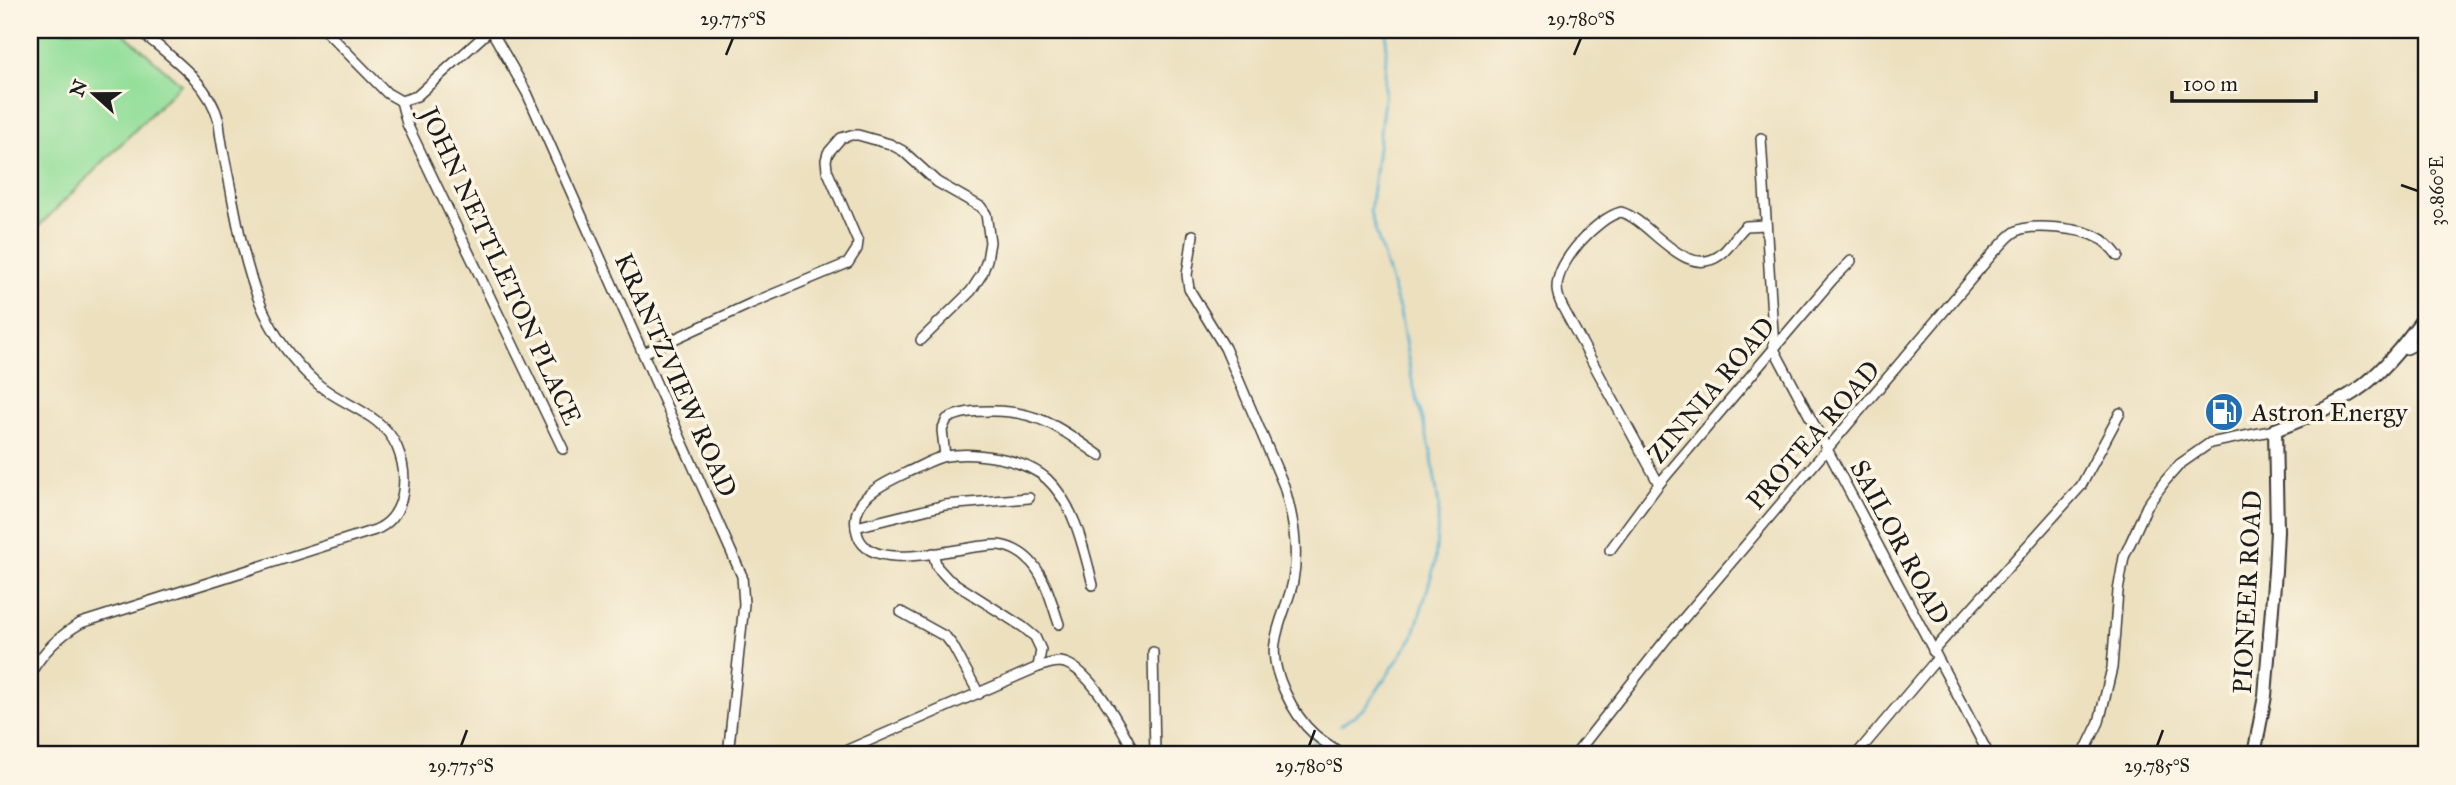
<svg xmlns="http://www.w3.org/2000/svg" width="2456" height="785" font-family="'IM FELL Great Primer',serif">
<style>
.green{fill:#95df9b;stroke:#587e5c;stroke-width:2}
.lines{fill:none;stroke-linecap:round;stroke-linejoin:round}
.stream{stroke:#54b2d2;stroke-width:2.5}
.street-casing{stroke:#3b3934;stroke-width:12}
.secondary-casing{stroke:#3b3934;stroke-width:16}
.street{stroke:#fff;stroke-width:9}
.secondary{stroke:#fff;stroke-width:12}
.ticks{fill:none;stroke:#1c1c1c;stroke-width:2.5}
.labels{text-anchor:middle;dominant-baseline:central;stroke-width:7;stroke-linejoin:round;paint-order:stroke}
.street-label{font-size:26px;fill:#1c1c1c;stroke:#fcf5e5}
.poi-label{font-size:26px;fill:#1c1c1c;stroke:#fcf5e5;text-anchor:start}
.neatline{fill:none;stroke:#1c1c1c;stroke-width:2.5}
.ticks-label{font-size:18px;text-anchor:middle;fill:#1c1c1c}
</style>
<rect width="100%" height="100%" fill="#fcf5e5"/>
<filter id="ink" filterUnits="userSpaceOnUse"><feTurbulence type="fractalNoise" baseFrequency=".0143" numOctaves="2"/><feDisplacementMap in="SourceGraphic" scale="14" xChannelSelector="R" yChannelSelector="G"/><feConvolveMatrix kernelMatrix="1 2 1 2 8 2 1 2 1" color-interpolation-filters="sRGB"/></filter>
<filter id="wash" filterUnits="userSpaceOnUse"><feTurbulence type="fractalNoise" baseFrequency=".00686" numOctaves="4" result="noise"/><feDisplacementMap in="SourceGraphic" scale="28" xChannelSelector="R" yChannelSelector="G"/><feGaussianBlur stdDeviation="1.57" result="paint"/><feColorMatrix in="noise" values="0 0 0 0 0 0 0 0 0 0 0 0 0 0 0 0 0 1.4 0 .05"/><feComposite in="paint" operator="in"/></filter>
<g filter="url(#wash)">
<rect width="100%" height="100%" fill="#ece0bf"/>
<polygon class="green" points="30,30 120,30 181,84 30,235"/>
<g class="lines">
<g class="stream">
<polyline points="2003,30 2009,30"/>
<polyline points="1340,726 1366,707 1413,637 1435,564 1439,506 1431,452 1411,376 1400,312 1370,212 1384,100 1387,30"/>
<polyline points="1296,755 1316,741"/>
</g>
</g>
</g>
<g filter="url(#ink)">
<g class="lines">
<defs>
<g id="street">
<polyline points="325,30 387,93 401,101 417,96 490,30"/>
<polyline points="491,30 527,93 742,576 744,604 728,755"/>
<polyline points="401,101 407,124 563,449"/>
<polyline points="1761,138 1774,349 1989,755"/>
<path d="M1193 235 1187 275 1189 289 1225 348 1284 486C1293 517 1299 548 1293 581 1289 602 1278 621 1275 643 1270 670 1293 715 1314 734 1323 742 1334 748 1344 755"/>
<polyline points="2400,348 2407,349 2426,340"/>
<polyline points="644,353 752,303 848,263 857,249 858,242 827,170 826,160 828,153 841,138 851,135 858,135 890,144 903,151 937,182 981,207 986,214 990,242 987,260 982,274 971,291 921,340"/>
<path d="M945 456 942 430 947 419C960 412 974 411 990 411 1038 410 1062 429 1100 456"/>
<path d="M1659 484 1563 308C1560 302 1557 295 1557 288 1557 261 1597 218 1621 212 1650 220 1685 281 1720 255 1731 247 1736 234 1746 226L1766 225"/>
<polyline points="856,527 945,505 1029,498"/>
<polyline points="1610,550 1659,484 1832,280 1851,261"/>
<polyline points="933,553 937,567 948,579 1023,627 1035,637 1041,650 1038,667"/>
<polyline points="901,612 946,637 953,646 979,694"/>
<path d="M1059 624C1052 604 1046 578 1031 562 1023 553 1010 546 998 545 967 543 873 577 858 536 845 498 885 483 912 470 923 465 934 458 946 456 975 451 1025 459 1047 479 1075 505 1084 550 1093 585"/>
<polyline points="1933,651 2081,486 2120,413"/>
<polyline points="1153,652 1155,755"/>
<polyline points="30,654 39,660"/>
<path d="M30 674C42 653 60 635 81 623L375 530C407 517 409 475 397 447 383 414 344 406 319 385 259 334 246 268 232 196 228 172 221 147 219 122 210 82 168 55 139 30"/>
<polyline points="30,742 35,755"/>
<path d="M836 755 1038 667C1045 665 1052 662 1060 662 1090 665 1123 731 1136 755"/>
<path d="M1575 755 1667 638 1994 252C2001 246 2007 237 2015 232 2029 222 2083 229 2097 237 2106 241 2112 248 2118 256"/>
<polyline points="1856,755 1937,659"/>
<polyline points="2083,755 2099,722 2112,668 2118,591 2124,557 2147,506 2165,481 2180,464 2210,443 2275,430"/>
</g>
<path id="secondary" d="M2254 755 2265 696 2275 571 2277 531 2275 430C2306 418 2338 405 2364 385 2388 366 2408 339 2426 315"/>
</defs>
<use href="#street" class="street-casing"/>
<use href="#secondary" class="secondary-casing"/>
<use href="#street" class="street"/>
<use href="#secondary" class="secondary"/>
</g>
</g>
<path class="ticks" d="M726 55 733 38M1574 55 1581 38M2401 185 2418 191M461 746 467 730M1309 746 1315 730M2157 746 2163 730"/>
<defs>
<symbol id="fuel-disc" viewBox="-11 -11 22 22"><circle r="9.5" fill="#1f6fb2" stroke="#fcf5e5"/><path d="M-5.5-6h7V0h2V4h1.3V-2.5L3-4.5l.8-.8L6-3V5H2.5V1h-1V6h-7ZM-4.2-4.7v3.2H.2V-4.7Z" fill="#fff"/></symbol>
</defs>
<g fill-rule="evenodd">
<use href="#fuel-disc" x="2202" y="390" width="44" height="44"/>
</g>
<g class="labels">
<g class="street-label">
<text transform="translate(501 266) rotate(65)">JOHN NETTLETON PLACE</text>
<text transform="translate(676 375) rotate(66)">KRANTZVIEW ROAD</text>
<text transform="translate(1711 390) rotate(-50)">ZINNIA ROAD</text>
<text transform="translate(1813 435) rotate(-49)">PROTEA ROAD</text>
<text transform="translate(1900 542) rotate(62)">SAILOR ROAD</text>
<text transform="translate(2247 592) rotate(-87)">PIONEER ROAD</text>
</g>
<g class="poi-label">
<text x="2251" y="412">Astron Energy</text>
</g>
</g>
<rect width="2456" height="785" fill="none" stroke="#fcf5e5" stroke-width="77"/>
<g transform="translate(94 94) rotate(291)" stroke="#fcf5e5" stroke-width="5" paint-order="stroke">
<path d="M0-5L12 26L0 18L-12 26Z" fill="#1c1c1c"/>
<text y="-10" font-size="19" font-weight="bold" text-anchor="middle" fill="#1c1c1c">N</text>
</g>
<path d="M2172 91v10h144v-10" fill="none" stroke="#1c1c1c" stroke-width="3.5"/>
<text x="2183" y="91" font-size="21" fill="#1c1c1c" stroke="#fcf5e5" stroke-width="5" paint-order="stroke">100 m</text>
<rect x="38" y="38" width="2380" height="708" class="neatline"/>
<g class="ticks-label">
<text x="733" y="25">29.775°S</text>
<text x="1581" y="25">29.780°S</text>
<text transform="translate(2437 191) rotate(-90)" y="6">30.860°E</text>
<text x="461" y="772">29.775°S</text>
<text x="1309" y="772">29.780°S</text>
<text x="2157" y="772">29.785°S</text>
</g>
</svg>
